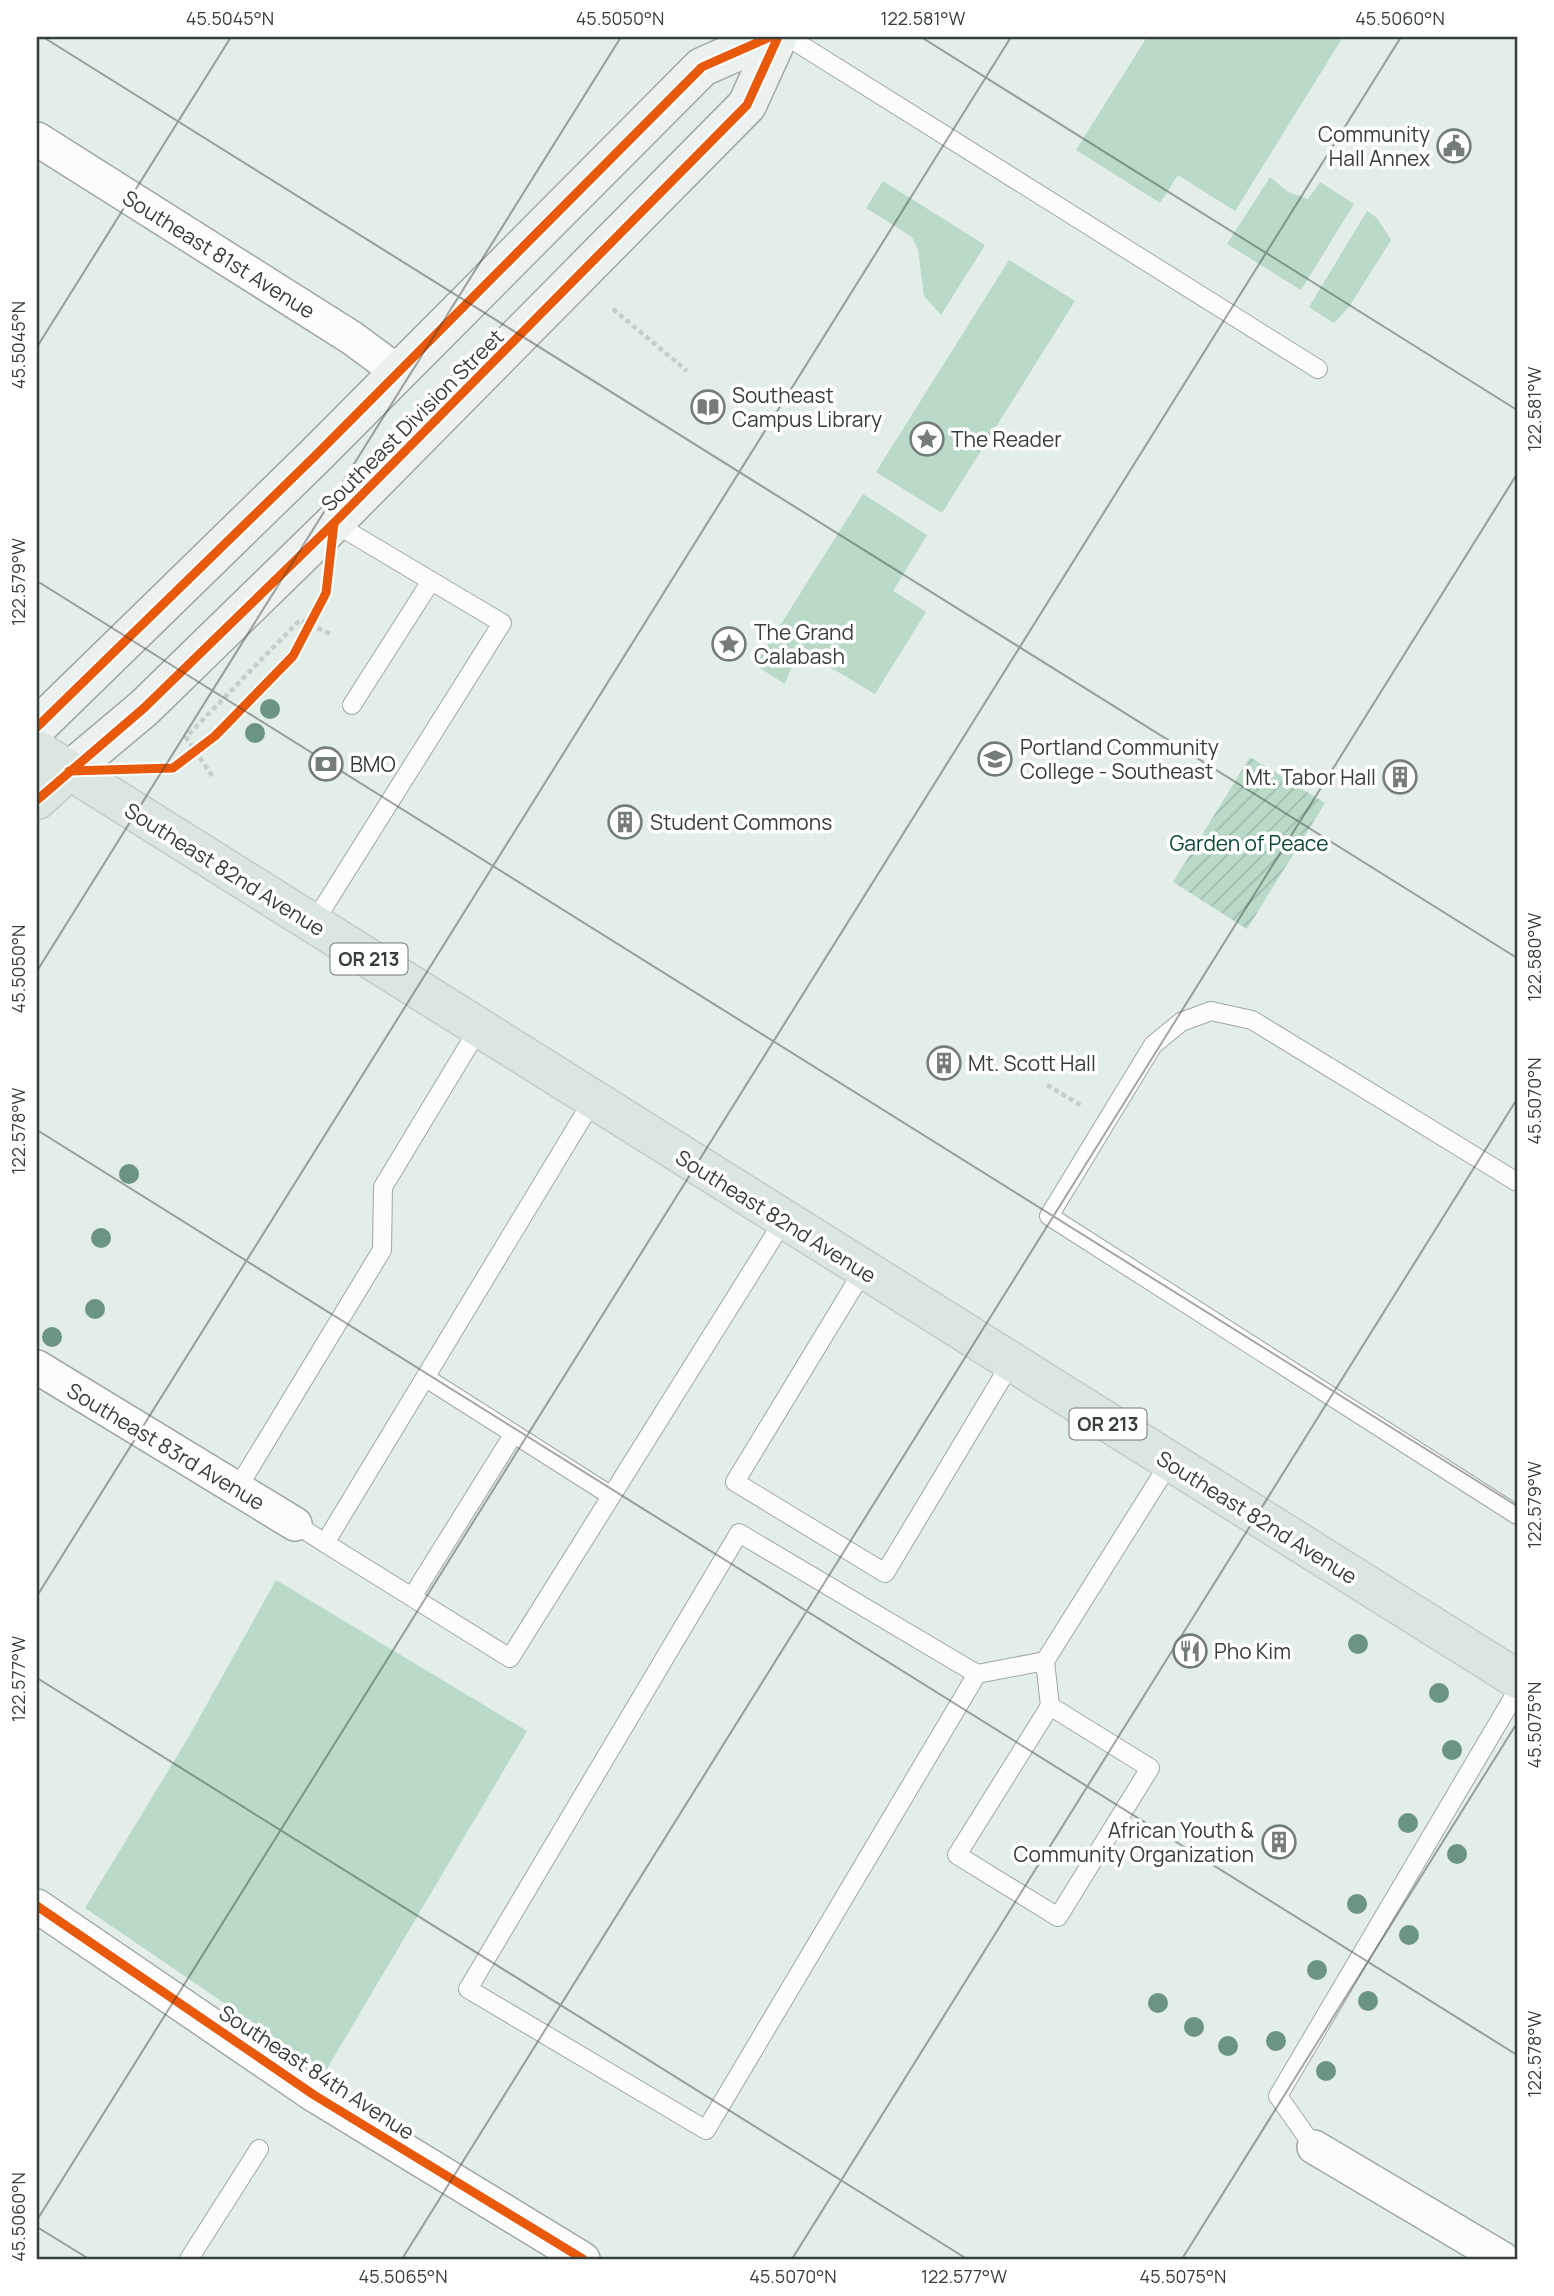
<svg xmlns="http://www.w3.org/2000/svg" width="1554" height="2296" font-family="Manrope,sans-serif">
<style>
.green{fill:#b8dac7}
.garden{fill:url(#garden-furrows)}
.lines{fill:none;stroke-linecap:round;stroke-linejoin:round}
.service-casing{stroke:#a0a8a3;stroke-width:20}
.minor-casing{stroke:#a0a8a3;stroke-width:36}
.secondary-casing{stroke:#a0a8a3;stroke-width:41}
.primary-casing{stroke:#c5cbc7;stroke-width:41}
.path{stroke:#c8cdca;stroke-width:4.5;stroke-dasharray:5 3.5;stroke-linecap:butt}
.service{stroke:#fbfcfb;stroke-width:18}
.minor{stroke:#fbfcfb;stroke-width:33}
.secondary{stroke:#eaf1ee;stroke-width:38}
.primary{stroke:#dbe6e0;stroke-width:38}
.cycleway-casing{stroke:#fff;stroke-width:13}
.cycleway{stroke:#e8590c;stroke-width:9}
.tree{fill:#6b9482}
.ticks{fill:none;stroke:#373f3a;stroke-width:2;stroke-opacity:0.45}
.labels{text-anchor:middle;dominant-baseline:central;stroke-width:7;stroke-linejoin:round;paint-order:stroke}
.shield{fill:#fff;stroke:#737975;stroke-width:2}
.shield-label{font-size:19px;font-weight:bold;fill:#373f3a}
.poi-label{font-size:21px;fill:#373f3a;stroke:#fff;text-anchor:start}
.street-label{font-size:21px;fill:#373f3a;stroke:#fff}
.park-label{font-size:21px;fill:#0a4a2f;stroke:#fff}
.neatline{fill:none;stroke:#373f3a;stroke-width:2.5}
.ticks-label{font-size:18px;text-anchor:middle;fill:#373f3a}
</style>
<defs>
<pattern id="garden-furrows" width="10" height="10" patternUnits="userSpaceOnUse" patternTransform="scale(1.75)"><rect width="10" height="10" fill="#b8dac7"/><path d="M-1 1l2-2M0 10L10 0M9 11l2-2" fill="none" stroke="#9fbcac"/></pattern>
</defs>
<rect width="100%" height="100%" fill="#e2eee7"/>
<g class="green">
<polygon points="1147,37 1343,37 1235,211 1178,175 1160,203 1076,150"/>
<polygon points="1270,177 1288,192 1308,199 1320,182 1354,204 1301,290 1227,244"/>
<polygon points="883,181 985,245 941,315 924,296 918,249 912,237 866,208"/>
<polygon points="1367,211 1377,218 1391,240 1349,307 1334,323 1309,307"/>
<polygon points="1009,260 1075,301 942,513 876,472"/>
<path d="M863 494 927 535 893 591 926 612 875 694 813 657C795 656 791 669 785 684L755 665Z"/>
<polygon points="276,1580 527,1731 325,2072 85,1908 188,1738"/>
</g>
<polygon class="garden" points="1250,757 1325,803 1247,929 1173,882"/>
<g class="lines">
<defs>
<g id="service">
<polyline points="788,37 1318,369"/>
<polyline points="352,705 431,581"/>
<polyline points="313,924 502,623 334,523"/>
<polyline points="1517,1182 1252,1020 1211,1011 1181,1022 1153,1045 1049,1216 1517,1515"/>
<polyline points="863,1271 735,1482 885,1573 1011,1363"/>
<polyline points="426,1378 610,1495"/>
<polyline points="237,1489 382,1250 383,1187 479,1028"/>
<polyline points="295,1524 325,1543 593,1100"/>
<polyline points="325,1543 510,1658 784,1220"/>
<polyline points="412,1597 513,1435"/>
<polyline points="977,1674 706,2130 468,1989 739,1533 977,1674 1045,1661"/>
<polygon points="1050,1706 1150,1768 1058,1917 957,1855"/>
<polyline points="1050,1706 1045,1661 1170,1462"/>
<polyline points="1314,2147 1278,2096 1517,1691"/>
<polyline points="189,2259 259,2149"/>
</g>
<g id="minor">
<polyline points="37,139 352,338 398,372"/>
<polyline points="37,1367 295,1524"/>
<polyline points="37,1906 314,2095 583,2259"/>
<polyline points="1314,2147 1503,2259"/>
</g>
<g id="secondary">
<polyline points="37,727 315,456 702,67 770,37"/>
<polyline points="69,771 144,708 334,523 747,105 778,37"/>
</g>
<g id="primary">
<polyline points="37,750 1517,1679"/>
<polyline points="37,800 69,771"/>
</g>
</defs>
<use href="#service" class="service-casing"/>
<use href="#minor" class="minor-casing"/>
<use href="#secondary" class="secondary-casing"/>
<use href="#primary" class="primary-casing"/>
<g class="path">
<polyline points="613,309 687,371"/>
<polyline points="212,776 186,737 300,620 330,634"/>
<polyline points="1047,1085 1082,1106"/>
</g>
<use href="#service" class="service"/>
<use href="#minor" class="minor"/>
<use href="#secondary" class="secondary"/>
<use href="#primary" class="primary"/>
<defs>
<g id="cycleway">
<polyline points="37,727 315,456 702,67 770,37"/>
<polyline points="69,771 173,768 215,736 293,656 326,593 334,523"/>
<polyline points="37,800 144,708 334,523 747,105 778,37"/>
<polyline points="37,1906 314,2095 583,2259"/>
</g>
</defs>
<use href="#cycleway" class="cycleway-casing"/>
<use href="#cycleway" class="cycleway"/>
</g>
<g class="tree">
<circle cx="270" cy="709" r="10"/>
<circle cx="255" cy="733" r="10"/>
<circle cx="129" cy="1174" r="10"/>
<circle cx="101" cy="1238" r="10"/>
<circle cx="95" cy="1309" r="10"/>
<circle cx="52" cy="1337" r="10"/>
<circle cx="1358" cy="1644" r="10"/>
<circle cx="1439" cy="1693" r="10"/>
<circle cx="1452" cy="1750" r="10"/>
<circle cx="1408" cy="1823" r="10"/>
<circle cx="1457" cy="1854" r="10"/>
<circle cx="1357" cy="1904" r="10"/>
<circle cx="1409" cy="1935" r="10"/>
<circle cx="1317" cy="1970" r="10"/>
<circle cx="1368" cy="2001" r="10"/>
<circle cx="1158" cy="2003" r="10"/>
<circle cx="1194" cy="2027" r="10"/>
<circle cx="1276" cy="2041" r="10"/>
<circle cx="1228" cy="2046" r="10"/>
<circle cx="1326" cy="2071" r="10"/>
</g>
<path class="ticks" d="M43 37 1517 958M921 37 1517 410M37 347 231 37M37 581 1517 1506M37 971 621 37M37 1130 1517 2055M37 1596 1011 37M37 1678 967 2259M37 2220 1401 37M37 2227 89 2259M402 2259 1517 474M792 2259 1517 1099M1182 2259 1517 1723"/>
<defs>
<symbol id="civic-ring" viewBox="-11 -11 22 22"><circle r="9.5" fill="#fff" stroke="#737c77" stroke-width="1.5"/><path d="M-.6-6.5H3V-4.5H.6V-3L4-1V1h2V6H-6V1h2V-1L-.6-3ZM-1.2 2.5V6h2.4V2.5Z" fill="#737c77"/></symbol>
<symbol id="library-ring" viewBox="-11 -11 22 22"><circle r="9.5" fill="#fff" stroke="#737c77" stroke-width="1.5"/><path d="M-6-4Q-3-5.5-.7-3.5V5Q-3 3-6 4ZM6-4Q3-5.5 .7-3.5V5Q3 3 6 4Z" fill="#737c77"/></symbol>
<symbol id="sight-ring" viewBox="-11 -11 22 22"><circle r="9.5" fill="#fff" stroke="#737c77" stroke-width="1.5"/><path d="M0-6L1.8-2.2L6-1.7L2.9 1.2L3.7 5.4L0 3.3L-3.7 5.4L-2.9 1.2L-6-1.7L-1.8-2.2Z" fill="#737c77"/></symbol>
<symbol id="university-ring" viewBox="-11 -11 22 22"><circle r="9.5" fill="#fff" stroke="#737c77" stroke-width="1.5"/><path d="M0-5L7-2L0 1L-7-2ZM-4 1L0 2.5L4 1V4Q0 6-4 4Z" fill="#737c77"/></symbol>
<symbol id="bank-ring" viewBox="-11 -11 22 22"><circle r="9.5" fill="#fff" stroke="#737c77" stroke-width="1.5"/><path d="M-6-4H6V4H-6ZM0-2.3a2.3 2.3 0 1 0 0 4.6a2.3 2.3 0 1 0 0-4.6Z" fill="#737c77"/></symbol>
<symbol id="building-ring" viewBox="-11 -11 22 22"><circle r="9.5" fill="#fff" stroke="#737c77" stroke-width="1.5"/><path d="M-4-6H4V6H1V3H-1V6H-4ZM-2.5-4.3h1.7v1.8h-1.7ZM.8-4.3h1.7v1.8H.8ZM-2.5-1h1.7V.8h-1.7ZM.8-1h1.7V.8H.8Z" fill="#737c77"/></symbol>
<symbol id="restaurant-ring" viewBox="-11 -11 22 22"><circle r="9.5" fill="#fff" stroke="#737c77" stroke-width="1.5"/><path d="M-5-6h1v4h1v-4h1v4h1v-4h1v5L-1.5 .5V6h-2V.5L-5-1ZM5-6V6H3V1.5H1.5Q1.5-4 5-6Z" fill="#737c77"/></symbol>
</defs>
<g fill-rule="evenodd">
<use href="#civic-ring" x="1435" y="127" width="38" height="38"/>
<use href="#library-ring" x="689" y="388" width="38" height="38"/>
<use href="#sight-ring" x="908" y="420" width="38" height="38"/>
<use href="#sight-ring" x="710" y="625" width="38" height="38"/>
<use href="#university-ring" x="976" y="740" width="38" height="38"/>
<use href="#bank-ring" x="307" y="745" width="38" height="38"/>
<use href="#building-ring" x="1381" y="758" width="38" height="38"/>
<use href="#building-ring" x="606" y="803" width="38" height="38"/>
<use href="#building-ring" x="925" y="1044" width="38" height="38"/>
<use href="#restaurant-ring" x="1171" y="1632" width="38" height="38"/>
<use href="#building-ring" x="1260" y="1823" width="38" height="38"/>
</g>
<g class="labels">
<g class="shield">
<rect x="330.5" y="943.5" width="77" height="31" rx="5"/>
<rect x="1069.5" y="1408.5" width="77" height="31" rx="5"/>
</g>
<g class="shield-label">
<text x="369" y="959">OR 213</text>
<text x="1108" y="1424">OR 213</text>
</g>
<g class="poi-label">
<text x="1430" y="134" text-anchor="end">Community<tspan x="1430" dy="24">Hall Annex</tspan></text>
<text x="732" y="395">Southeast<tspan x="732" dy="24">Campus Library</tspan></text>
<text x="951" y="439">The Reader</text>
<text x="754" y="632">The Grand<tspan x="754" dy="24">Calabash</tspan></text>
<text x="1020" y="747">Portland Community<tspan x="1020" dy="24">College - Southeast</tspan></text>
<text x="350" y="764">BMO</text>
<text x="1376" y="777" text-anchor="end">Mt. Tabor Hall</text>
<text x="650" y="822">Student Commons</text>
<text x="968" y="1063">Mt. Scott Hall</text>
<text x="1214" y="1651">Pho Kim</text>
<text x="1254" y="1830" text-anchor="end">African Youth &amp;<tspan x="1254" dy="24">Community Organization</tspan></text>
</g>
<g class="street-label">
<text transform="translate(219 254) rotate(32)">Southeast 81st Avenue</text>
<text transform="translate(412 420) rotate(-45)">Southeast Division Street</text>
<text transform="translate(225 869) rotate(32)">Southeast 82nd Avenue</text>
<text transform="translate(776 1216) rotate(32)">Southeast 82nd Avenue</text>
<text transform="translate(166 1446) rotate(31)">Southeast 83rd Avenue</text>
<text transform="translate(1257 1517) rotate(32)">Southeast 82nd Avenue</text>
<text transform="translate(317 2072) rotate(33)">Southeast 84th Avenue</text>
</g>
<g class="park-label">
<text x="1249" y="843">Garden of Peace</text>
</g>
</g>
<rect width="1554" height="2296" fill="none" stroke="#ffffff" stroke-width="77"/>
<rect x="38" y="38" width="1478" height="2220" class="neatline"/>
<g class="ticks-label">
<text x="230" y="25">45.5045°N</text>
<text x="620" y="25">45.5050°N</text>
<text x="923" y="25">122.581°W</text>
<text x="1400" y="25">45.5060°N</text>
<text transform="translate(19 345) rotate(-90)" y="6">45.5045°N</text>
<text transform="translate(1535 409) rotate(-90)" y="6">122.581°W</text>
<text transform="translate(19 582) rotate(-90)" y="6">122.579°W</text>
<text transform="translate(1535 957) rotate(-90)" y="6">122.580°W</text>
<text transform="translate(19 969) rotate(-90)" y="6">45.5050°N</text>
<text transform="translate(1535 1101) rotate(-90)" y="6">45.5070°N</text>
<text transform="translate(19 1131) rotate(-90)" y="6">122.578°W</text>
<text transform="translate(1535 1505) rotate(-90)" y="6">122.579°W</text>
<text transform="translate(19 1679) rotate(-90)" y="6">122.577°W</text>
<text transform="translate(1535 1725) rotate(-90)" y="6">45.5075°N</text>
<text transform="translate(1535 2054) rotate(-90)" y="6">122.578°W</text>
<text transform="translate(19 2217) rotate(-90)" y="6">45.5060°N</text>
<text x="403" y="2283">45.5065°N</text>
<text x="793" y="2283">45.5070°N</text>
<text x="964" y="2283">122.577°W</text>
<text x="1183" y="2283">45.5075°N</text>
</g>
</svg>
